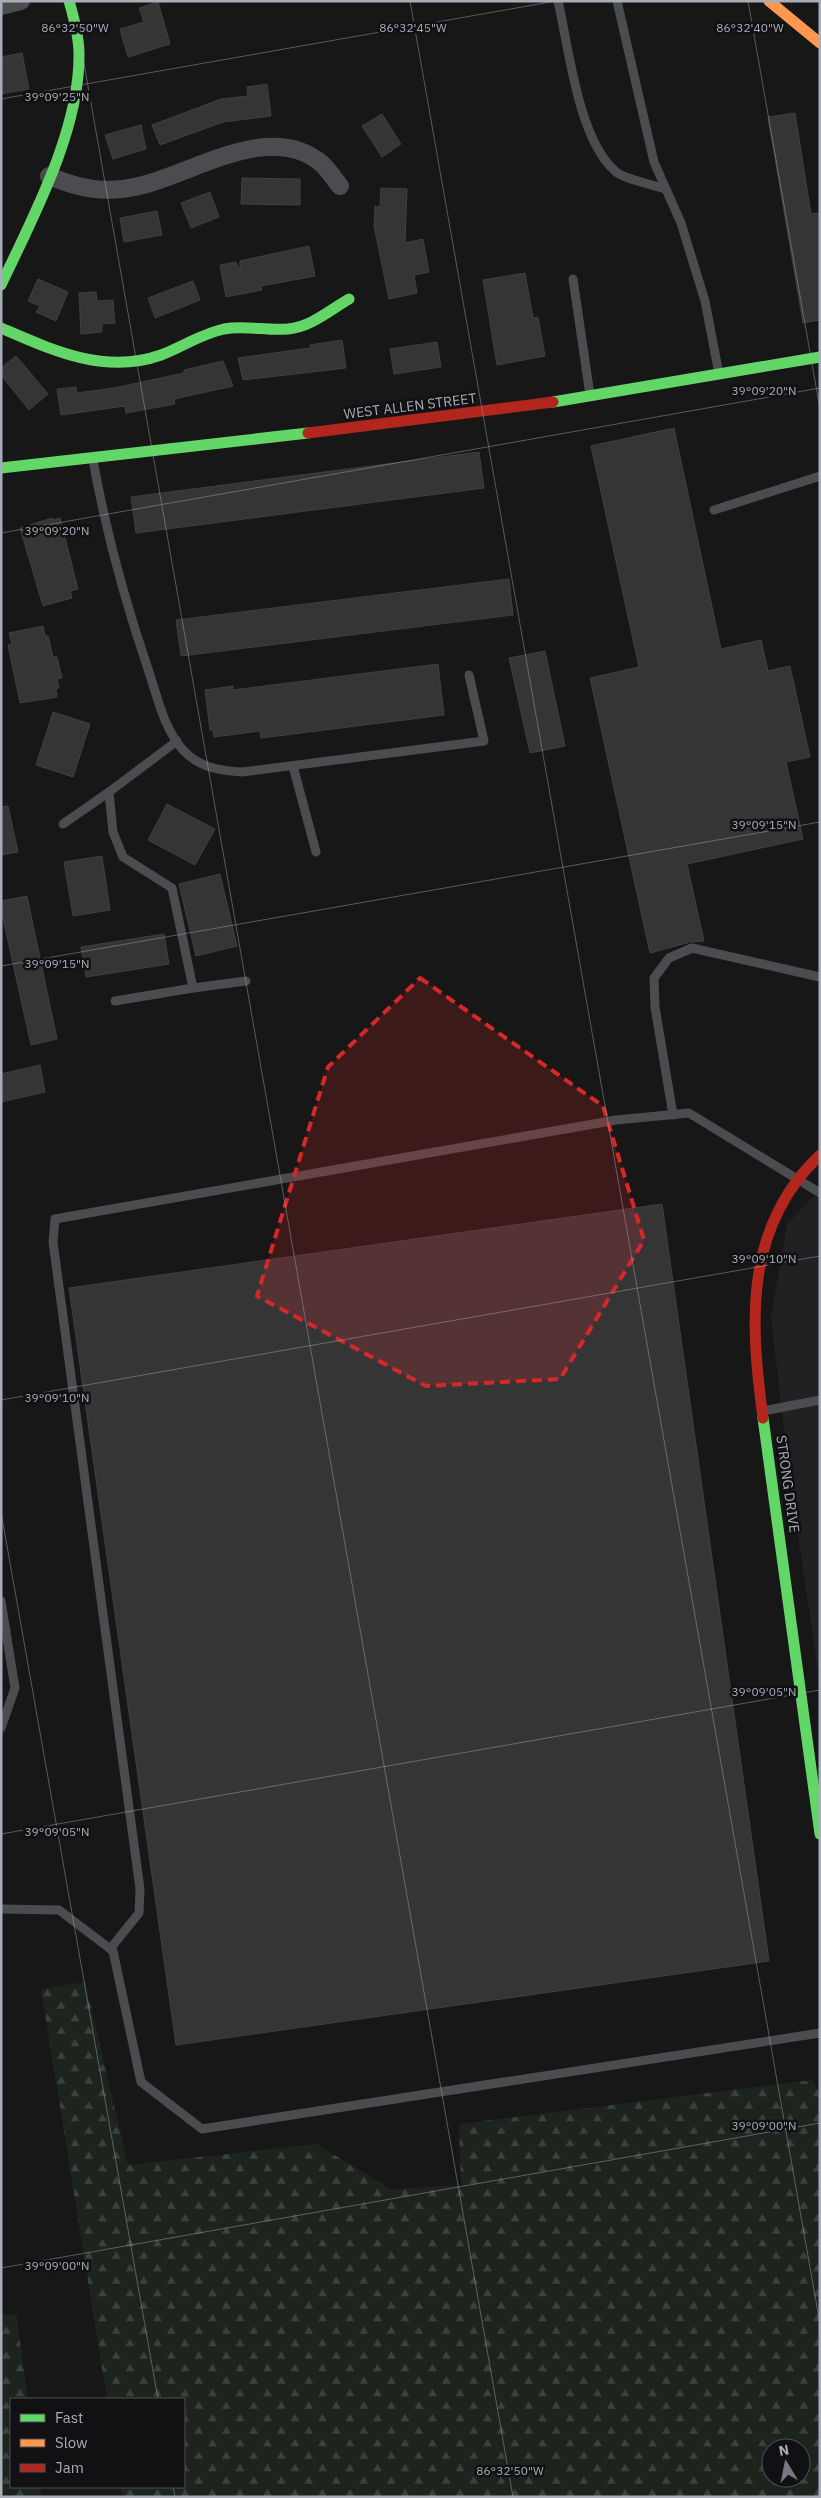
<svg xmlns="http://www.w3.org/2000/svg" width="821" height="2498" font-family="'IBM Plex Sans',sans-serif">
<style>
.built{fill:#212123}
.forest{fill:url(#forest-firs);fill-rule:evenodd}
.building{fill:#353536;stroke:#3f4043}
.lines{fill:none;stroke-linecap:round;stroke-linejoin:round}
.lane{stroke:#4b4c50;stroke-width:9}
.street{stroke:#4b4c50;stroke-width:18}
.fast{stroke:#63d668;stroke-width:11}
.slow{stroke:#ff974d;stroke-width:11}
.jam{stroke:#b3261e;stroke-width:11}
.marked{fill:#d62828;fill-opacity:0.2;stroke:#d62828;stroke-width:4;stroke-dasharray:10 6;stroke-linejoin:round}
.ticks{fill:none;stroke:#a8adb8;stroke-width:1;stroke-opacity:0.45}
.labels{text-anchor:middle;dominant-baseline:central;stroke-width:5;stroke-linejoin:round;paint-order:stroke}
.street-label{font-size:14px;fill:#a8adb8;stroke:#111113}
.ticks-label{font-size:12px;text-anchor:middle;fill:#a8adb8;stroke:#111113;stroke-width:5;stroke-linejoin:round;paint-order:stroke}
</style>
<defs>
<pattern id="forest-firs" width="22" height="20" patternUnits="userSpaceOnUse" patternTransform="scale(1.25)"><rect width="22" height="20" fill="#1d241e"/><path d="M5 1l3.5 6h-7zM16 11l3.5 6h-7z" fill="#3b413d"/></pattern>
</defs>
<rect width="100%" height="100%" fill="#171717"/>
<polygon class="built" points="820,1190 820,1684 790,1481 771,1318 787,1224"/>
<g class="forest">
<path d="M85 1982 128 2165 316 2144 391 2189 461 2185 459 2124 813 2080 820 2095V2497H122L121 2487H184V2399H107L41 1989ZM771 2448H801V2478H771Z"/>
<polygon points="16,2314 28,2399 11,2399 11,2487 40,2487 42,2497 1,2497 1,2315"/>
</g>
<g class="building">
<polygon points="158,2 170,44 128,57 120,29 144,22 139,8"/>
<polygon points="22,53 29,89 1,94 1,57"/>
<polygon points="267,84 271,116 223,122 160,145 152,125 221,99 248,96 247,87"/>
<polygon points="795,113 811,214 818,213 820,222 820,320 803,323 768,117"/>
<polygon points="382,114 401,144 382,157 362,126"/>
<polygon points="141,125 146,149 113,159 105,135"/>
<polygon points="242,178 300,179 300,205 241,204"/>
<polygon points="381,188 407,189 405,243 423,239 429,272 414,275 417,293 389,299 374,226 375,206 380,207"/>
<polygon points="210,192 219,217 191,228 181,203"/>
<polygon points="157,211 162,235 124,242 120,218"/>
<polygon points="309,246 315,276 261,286 262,290 226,297 220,265 236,262 240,271 240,261"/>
<polygon points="525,273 533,318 538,317 545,356 497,365 483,280"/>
<polygon points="38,279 68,292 56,321 36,312 40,306 28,301"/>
<polygon points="193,281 200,300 155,318 148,298"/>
<polygon points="96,292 97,301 113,300 115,323 102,324 102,332 81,334 79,293"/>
<polygon points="342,340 346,368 243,380 238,358 310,348 310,345"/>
<polygon points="437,342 441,367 394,374 390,349"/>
<polygon points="16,356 48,394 29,410 1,375 1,368"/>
<polygon points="223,361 233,386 174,399 175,404 126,413 125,406 61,415 57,389 76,387 77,393 114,388 184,373 184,370"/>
<polygon points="674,428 721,649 761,640 768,671 790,666 810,757 786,762 803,839 687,864 704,941 690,942 650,953 590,678 639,667 591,446"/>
<polygon points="479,452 484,488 136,533 131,497"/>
<polygon points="52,518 53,520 60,518 78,589 70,591 72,598 43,606 20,528"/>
<polygon points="509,579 513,615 181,656 176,620"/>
<polygon points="43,626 45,636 48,636 53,657 57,657 62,678 57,679 59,688 56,689 57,697 20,703 8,645 12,644 9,633"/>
<polygon points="545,651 565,746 530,753 509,658"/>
<polygon points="438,664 444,715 261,738 260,731 214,737 213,730 210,730 205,690 233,686 233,690"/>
<polygon points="53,712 90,724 73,777 36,765"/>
<polygon points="167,804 215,829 195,865 148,840"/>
<polygon points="8,806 18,852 1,855 1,807"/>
<polygon points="102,856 110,910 73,916 64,862"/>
<polygon points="220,874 237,946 196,956 179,884"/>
<polygon points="27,896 57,1039 31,1045 1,909 1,901"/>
<polygon points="164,934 169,964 86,977 81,947"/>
<polygon points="40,1065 45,1092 1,1102 1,1074"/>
<polygon points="662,1204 769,1961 176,2045 69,1288"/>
</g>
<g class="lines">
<g class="lane">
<path d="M558 1C569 49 578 138 615 171 623 179 654 185 666 189"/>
<polyline points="617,1 654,162 681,223 705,301 719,374"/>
<polyline points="573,279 590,395"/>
<path d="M93 460C106 532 125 602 149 672 158 699 164 729 184 751 200 768 222 771 243 772L484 741 469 675"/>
<polyline points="714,510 820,476"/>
<polyline points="177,741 109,792 113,832 123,857 172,888 193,988 246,981"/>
<polyline points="293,766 316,852"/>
<polyline points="63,824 109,792"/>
<polyline points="115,1001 193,988"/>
<polyline points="673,1115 655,1007 654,978 669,958 692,948 820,977"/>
<polyline points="763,1411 820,1400"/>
<polyline points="1,1601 15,1688 1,1728"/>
<polyline points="1,1909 59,1910 113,1951 141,2082 202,2129 820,2033"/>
<polyline points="110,1949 139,1913 140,1889 53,1242 55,1219 616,1120 689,1113 820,1193"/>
</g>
<g class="street">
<polyline points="1,6 21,1"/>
<path d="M49 176C80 189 106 194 139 186 193 174 269 120 321 163 328 169 334 179 340 186"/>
</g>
<g class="fast">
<path d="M1 285C33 217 80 130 79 54 79 36 74 18 69 1"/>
<path d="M1 328C52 350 105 375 161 355 182 347 201 334 224 329 245 325 267 331 288 329 311 327 330 310 349 299"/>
<polyline points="553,402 820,357"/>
<polyline points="1,468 308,433"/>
<polyline points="763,1418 820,1834"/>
</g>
<polyline class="slow" points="769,1 820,43"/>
<g class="jam">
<polyline points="308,433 553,402"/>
<path d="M763 1418C750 1322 744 1227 820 1155"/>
</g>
</g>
<path class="marked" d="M420 978 603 1106 644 1240 560 1379 426 1386 257 1296 328 1067Z"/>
<path class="ticks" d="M73 1 513 2497M410 1 820 2324M748 1 820 409M1 99 556 1M1 533 820 388M1 966 820 822M1 1400 820 1256M1 1512 158 2399M1 1834 820 1690M1 2268 820 2123M173 2487 175 2497"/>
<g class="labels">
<g class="street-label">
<text transform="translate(410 406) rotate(-7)">WEST ALLEN STREET</text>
<text transform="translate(788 1484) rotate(82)">STRONG DRIVE</text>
</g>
</g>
<g class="ticks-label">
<text x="75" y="32">86°32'50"W</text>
<text x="413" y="32">86°32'45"W</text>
<text x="750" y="32">86°32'40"W</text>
<text x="57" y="101">39°09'25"N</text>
<text x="764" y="395">39°09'20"N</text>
<text x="57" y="535">39°09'20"N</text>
<text x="764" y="829">39°09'15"N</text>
<text x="57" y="968">39°09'15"N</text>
<text x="764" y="1263">39°09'10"N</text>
<text x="57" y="1402">39°09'10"N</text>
<text x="764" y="1696">39°09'05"N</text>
<text x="57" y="1836">39°09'05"N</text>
<text x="764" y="2130">39°09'00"N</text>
<text x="57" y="2270">39°09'00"N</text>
<text x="510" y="2475">86°32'50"W</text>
</g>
<rect width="821" height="2498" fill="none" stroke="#a8adb8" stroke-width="5"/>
<rect x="10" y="2398" width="175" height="90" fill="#111113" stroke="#4d4f55"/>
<rect x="20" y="2414" width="25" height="8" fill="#63d668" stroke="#4d4f55"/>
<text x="55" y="2423" font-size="15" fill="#a8adb8">Fast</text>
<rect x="20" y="2439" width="25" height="8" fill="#ff974d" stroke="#4d4f55"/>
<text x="55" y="2448" font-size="15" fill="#a8adb8">Slow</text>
<rect x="20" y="2464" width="25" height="8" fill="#b3261e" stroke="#4d4f55"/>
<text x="55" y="2473" font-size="15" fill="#a8adb8">Jam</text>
<g transform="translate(786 2463) rotate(350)"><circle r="24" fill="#111113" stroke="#4d4f55"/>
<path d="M0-4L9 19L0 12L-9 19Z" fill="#757880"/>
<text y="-8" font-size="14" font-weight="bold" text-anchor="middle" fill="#a8adb8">N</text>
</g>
</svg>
